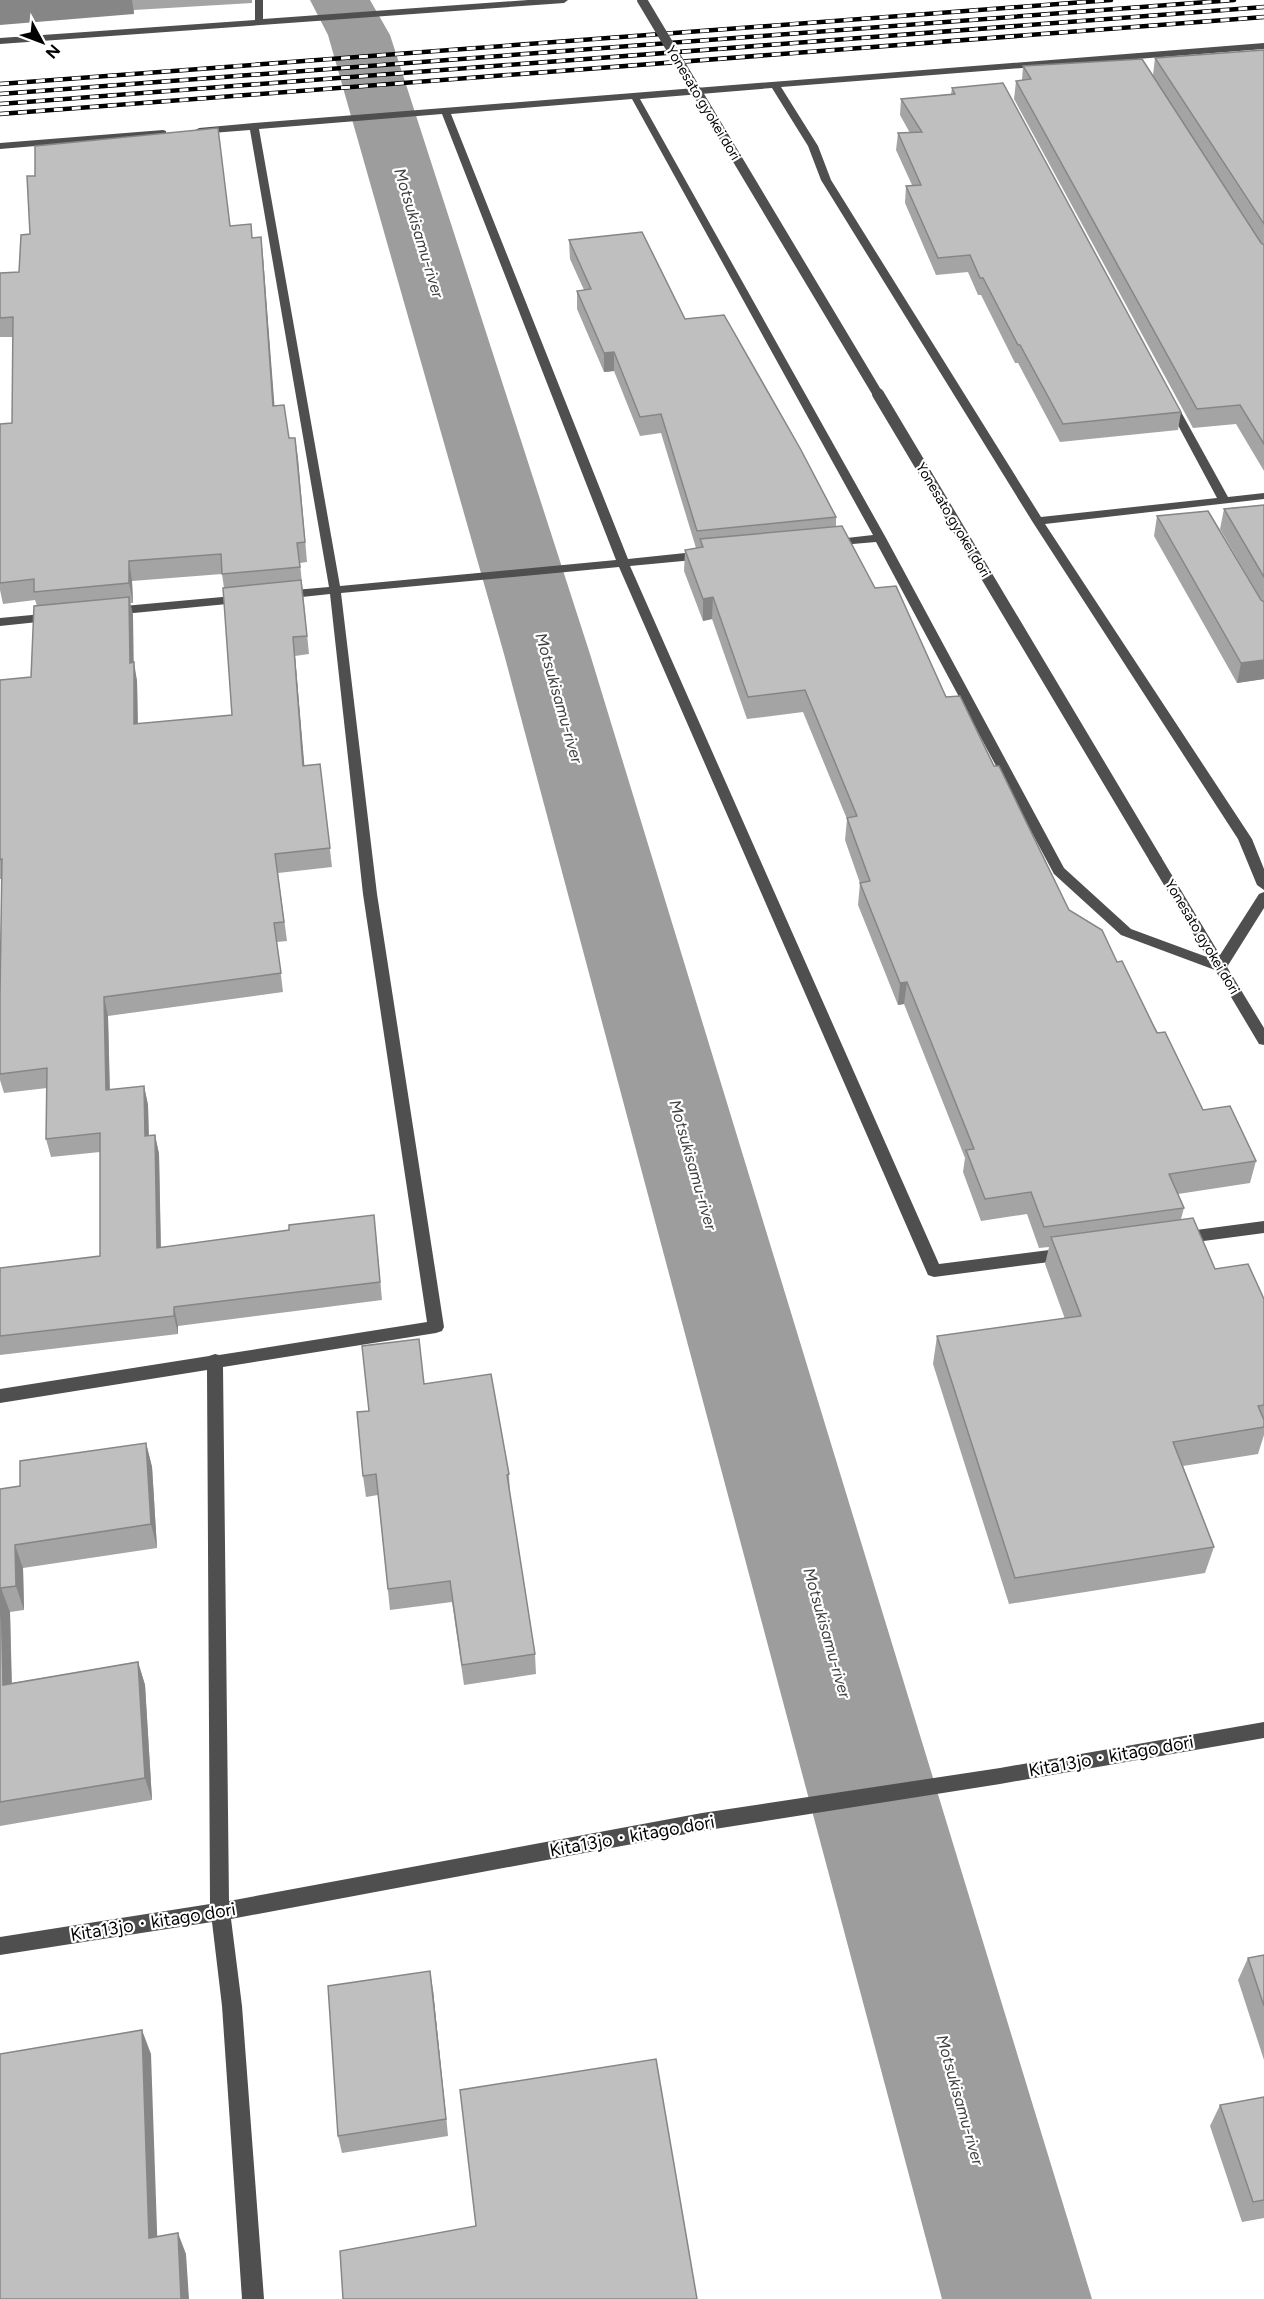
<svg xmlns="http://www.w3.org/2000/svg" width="1264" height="2299" font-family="Figtree,sans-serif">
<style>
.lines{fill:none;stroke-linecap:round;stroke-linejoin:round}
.river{fill:#9d9d9d;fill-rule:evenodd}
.minor{fill:#4f4f4f;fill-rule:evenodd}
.rail-casing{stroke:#000;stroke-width:4.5}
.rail{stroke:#fff;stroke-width:3;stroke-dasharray:9;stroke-linecap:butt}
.minor-bridge-far1{stroke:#4f4f4f;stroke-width:10}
.minor-bridge{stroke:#4f4f4f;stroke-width:12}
.wall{fill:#a4a4a4;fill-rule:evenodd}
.shaded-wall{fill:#868686}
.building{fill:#bfbfbf;stroke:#868686;stroke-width:1.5}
.labels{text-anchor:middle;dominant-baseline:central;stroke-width:4.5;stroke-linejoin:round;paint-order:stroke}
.far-street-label{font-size:14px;fill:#000;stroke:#fff}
.water-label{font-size:16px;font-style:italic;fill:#3e3e3e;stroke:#fff}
.near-street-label{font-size:18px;fill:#000;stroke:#fff}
</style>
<rect width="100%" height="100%" fill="#fff"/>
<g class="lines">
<polygon class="river" points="310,0 370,0 390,35 590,654 1092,2299 942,2299 504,654 328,35"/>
<g class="minor">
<polygon points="255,0 263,0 263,19 528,0 568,0 564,3 0,44 0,38 255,20"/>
<path d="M1264 43V49L781 87 818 146 831 180 1041 517 1217 498 1165 401 1170 398 1175 401 1228 497 1264 493V499L1045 524 1252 839 1264 869V890L1257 885 1238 839 1032 521 821 180 808 146 772 88 640 99 886 538 1064 868 1131 929 1207 957 1149 860 1151 857H1161L1220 955 1259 894 1264 892V908L1227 967 1264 1028V1045L1259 1044 1215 970 1121 935 1054 874 876 542 829 546 823 543 829 540 873 535 632 99 451 114 628 559 704 551 710 555 704 559 630 566 939 1264 1065 1248 1071 1250 1073 1254 1071 1258 1065 1260 934 1277 928 1275 619 567 341 593 377 894 444 1327 442 1331 436 1333 223 1367 229 1901 702 1813 1000 1768 1264 1722V1738L1000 1784 702 1831 231 1919 242 2006 264 2299H242L222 2006 212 1922 0 1955V1937L210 1904 207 1370 0 1403V1389L209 1356 215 1354 219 1355 427 1322 363 894 330 594 283 599 277 595 283 591 329 587 250 130 199 134 194 131 199 128 254 123ZM442 114 616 560 340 586 259 129Z"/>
<polygon points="163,130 166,131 166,135 0,149 0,143"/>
<polygon points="244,595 248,596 248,602 113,615 107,611 113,607"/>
<polygon points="53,613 59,617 57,620 0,626 0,618"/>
<polygon points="1264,1221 1264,1233 1181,1244 1176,1242 1173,1238 1176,1234 1181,1232"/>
</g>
<defs>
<g id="rail">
<polyline points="0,84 1111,0"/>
<polyline points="0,94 1234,0"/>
<polyline points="0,104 1264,7"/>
<polyline points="0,114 1264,17"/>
</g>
</defs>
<use href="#rail" class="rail-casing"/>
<use href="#rail" class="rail"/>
<polyline class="minor-bridge-far1" points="642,0 879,396"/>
<polyline class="minor-bridge" points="878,394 1156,860"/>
</g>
<g class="wall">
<polygon points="0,0 252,0 252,3 134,10 134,14"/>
<polygon points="1264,50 1264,471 1236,424 1193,428 1014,99 1016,81 1022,80 1023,66 1153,75 1155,58"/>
<polygon points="952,88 1181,412 1178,430 1060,442 1018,363 1015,363 981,295 978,295 968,272 936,275 905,203 906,186 912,185 896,150 898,133 910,133 900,115 901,99 951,94"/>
<path d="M230 226 252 238 261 237 274 405 289 438H295L307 562 300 563 309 654 295 656 304 765 320 764 332 867 278 873 287 941 277 942 283 992 108 1016 110 1090 144 1086 148 1105 149 1136 155 1135 159 1154 161 1247 376 1234 382 1300 178 1326V1334L0 1355V1268L100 1256V1152L51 1157 46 1139 47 1088 4 1093 0 1080V993L2 879H0V680L31 677 37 606 35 600 3 604 0 590V424L12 423 13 337H0V273L19 272ZM222 574 224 588 232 715 138 724 137 681 133 662V615L130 603H133L132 581Z"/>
<polygon points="569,240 685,319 836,517 836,526 875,588 946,697 994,766 1069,910 1117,962 1203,1110 1256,1161 1250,1183 1178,1194 1184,1208 1181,1219 1215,1269 1264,1299 1264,1435 1258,1454 1183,1466 1214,1547 1205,1573 1009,1604 933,1364 937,1336 1065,1319 1045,1264 1049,1247 1039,1248 1027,1214 981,1221 963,1172 965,1158 904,1004 898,1005 858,905 860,883 845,840 847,819 803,712 747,719 712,619 703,621 684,571 685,550 696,548 661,433 640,436 614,371 604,372 577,309 577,291 584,290 570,259"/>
<polygon points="1264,505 1264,679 1237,683 1154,536 1157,516 1262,601 1220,529 1224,509"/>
<polygon points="424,1384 509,1474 510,1495 535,1654 536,1674 464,1685 452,1602 390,1610 378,1495 366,1497 363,1476 369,1411"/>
<polygon points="146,1443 152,1467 157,1548 23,1568 24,1610 10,1612 12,1683 138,1662 145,1685 152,1800 0,1826 0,1489 20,1486"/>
<polygon points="1264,1955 1264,2060 1238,1980 1248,1958"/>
<polygon points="433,1990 448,2136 342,2153 338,2136"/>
<polygon points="1264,2097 1264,2218 1242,2222 1210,2126 1220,2105"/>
</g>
<g class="shaded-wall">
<polygon points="17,0 132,0 134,14 0,25 0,1"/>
<polygon points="261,237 263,256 276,425 273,406"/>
<polygon points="614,352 614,371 604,372 604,353"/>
<polygon points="295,438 298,458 307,562 305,542"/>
<polygon points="129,561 132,581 133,603 129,583"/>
<polygon points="129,597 133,615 134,681 130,663"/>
<polygon points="713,597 712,619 703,621 703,599"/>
<polygon points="293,637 295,656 306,784 303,766"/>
<polygon points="1264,660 1264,679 1237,683 1241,663"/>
<polygon points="134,662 137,681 138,743 134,724"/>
<polygon points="907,982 904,1004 898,1005 900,983"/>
<polygon points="104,997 108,1016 110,1109 106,1090"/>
<polygon points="144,1086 148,1105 149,1155 145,1136"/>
<polygon points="155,1135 159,1154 161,1266 157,1248"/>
<polygon points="174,1307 178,1326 178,1334 174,1316"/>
<polygon points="146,1443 152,1467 157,1548 151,1524"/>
<polygon points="15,1545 23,1568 24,1610 16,1586"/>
<polygon points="1,1588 10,1612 12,1708 3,1685"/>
<polygon points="138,1662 145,1685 152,1800 145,1778"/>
<polygon points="430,1971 433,1990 448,2136 446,2119"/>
<polygon points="142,2030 151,2054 158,2259 149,2238"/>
<polygon points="178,2233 186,2254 189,2299 181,2299"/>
</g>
<g class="building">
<polygon points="0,0 17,0 0,1"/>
<polygon points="1264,50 1264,224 1155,58"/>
<polygon points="1142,59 1261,243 1264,245 1264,444 1240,405 1197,409 1016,81 1031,79 1023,66"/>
<polygon points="1003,83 1181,412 1063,424 1020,345 1018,345 983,278 980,278 970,255 938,258 906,186 921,185 898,133 922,132 901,99 955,94 952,88"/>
<polygon points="218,128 230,226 251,224 252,238 261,237 273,406 284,405 289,438 295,438 305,542 297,543 300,567 222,574 221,554 129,561 129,583 34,592 34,579 0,583 0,424 12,423 13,317 0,318 0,273 19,272 21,235 30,234 27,176 35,176 35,146"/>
<polygon points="642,232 685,319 724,315 801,450 836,517 697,531 661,414 640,417 614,352 604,353 577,291 591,289 569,240"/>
<polygon points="1264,505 1264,577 1224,509"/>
<polygon points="1208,511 1261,600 1264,602 1264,660 1241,663 1157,516"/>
<polygon points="842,526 875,588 896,586 946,697 960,696 994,766 999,766 1069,910 1102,930 1117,962 1122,961 1157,1033 1165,1032 1203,1110 1230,1106 1256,1161 1169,1174 1184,1208 1044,1227 1031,1192 985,1199 966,1150 974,1149 907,982 900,983 860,883 870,881 847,818 857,816 805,690 748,697 713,597 703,599 685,550 703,547 700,539"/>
<polygon points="301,580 307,636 293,637 303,766 320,764 330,848 275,854 284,922 274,923 281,973 104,997 106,1090 144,1086 145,1136 155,1135 157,1248 289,1230 289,1225 374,1215 380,1282 174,1307 174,1316 0,1336 0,1268 100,1256 100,1133 46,1139 47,1068 0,1074 0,993 2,859 0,860 0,680 31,677 34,606 129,597 130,663 134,662 134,724 232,715 223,588"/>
<polygon points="1193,1218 1215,1269 1248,1264 1264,1299 1264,1405 1258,1406 1264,1420 1264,1427 1173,1442 1214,1547 1015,1578 937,1336 1081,1316 1051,1237"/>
<polygon points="419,1339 424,1384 491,1374 509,1474 507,1475 535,1654 462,1665 450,1581 388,1589 376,1474 363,1476 357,1412 369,1411 362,1346"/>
<polygon points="146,1443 151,1524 15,1545 16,1586 1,1588 3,1685 138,1662 145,1778 0,1802 0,1489 20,1486 20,1461"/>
<polygon points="1264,1955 1264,2006 1248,1958"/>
<polygon points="430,1971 446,2119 338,2136 328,1986"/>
<polygon points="142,2030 149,2238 178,2233 181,2299 0,2299 0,2054"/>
<polygon points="656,2059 697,2299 343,2299 340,2251 476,2226 460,2090"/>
<polygon points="1264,2097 1264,2200 1253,2202 1220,2105"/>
</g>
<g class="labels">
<g class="far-street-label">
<text transform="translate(703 103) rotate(59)">Yonesato gyokei dori</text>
<text transform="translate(953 520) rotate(59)">Yonesato gyokei dori</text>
<text transform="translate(1202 937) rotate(59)">Yonesato gyokei dori</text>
</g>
<g class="water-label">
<text transform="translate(419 233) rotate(73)">Motsukisamu-river</text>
<text transform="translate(559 698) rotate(74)">Motsukisamu-river</text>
<text transform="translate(693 1165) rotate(74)">Motsukisamu-river</text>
<text transform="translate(827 1633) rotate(74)">Motsukisamu-river</text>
<text transform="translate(960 2100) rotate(74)">Motsukisamu-river</text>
</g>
<g class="near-street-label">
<text transform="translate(1111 1756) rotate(-10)">Kita13jo・kitago dori</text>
<text transform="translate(632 1836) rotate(-10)">Kita13jo・kitago dori</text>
<text transform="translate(153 1922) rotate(-9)">Kita13jo・kitago dori</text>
</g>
</g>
<g transform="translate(42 42) rotate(131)" stroke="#ffffff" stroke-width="4.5" paint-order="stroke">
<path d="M0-4.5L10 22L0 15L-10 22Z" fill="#000000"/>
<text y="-9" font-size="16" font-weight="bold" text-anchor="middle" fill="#000000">N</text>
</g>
</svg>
